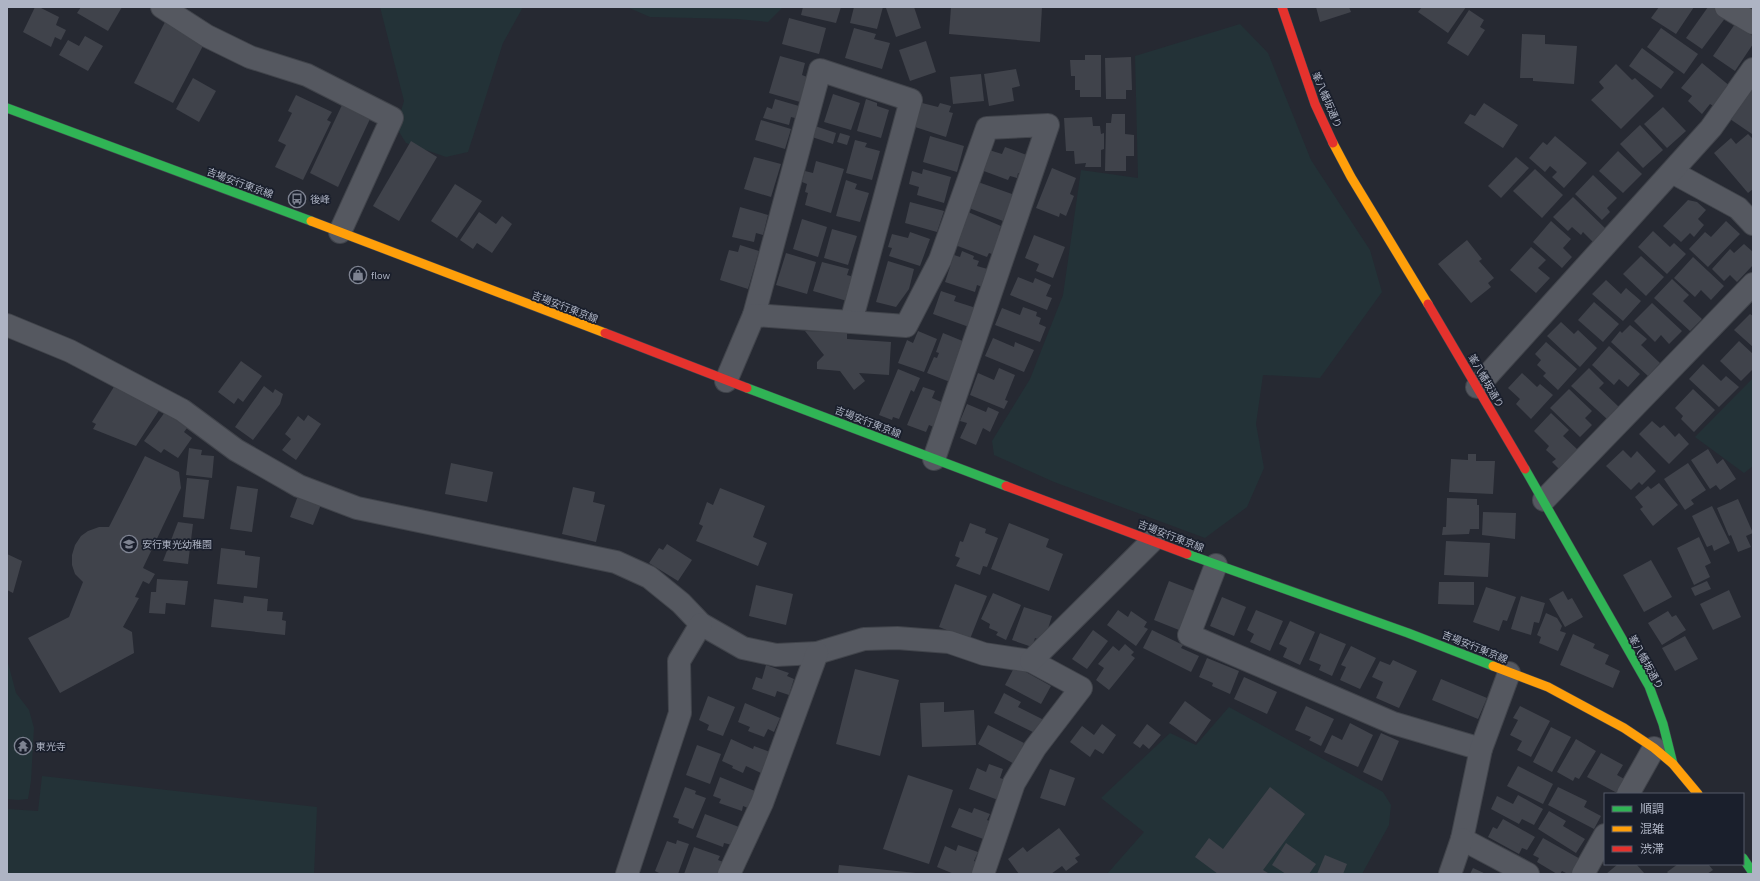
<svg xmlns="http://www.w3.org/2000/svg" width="1760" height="881" font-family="'IBM Plex Sans','Noto Sans JP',sans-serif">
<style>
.green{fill:#233237}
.building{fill:#40434b}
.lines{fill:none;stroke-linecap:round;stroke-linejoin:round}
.street-casing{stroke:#41444b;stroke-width:24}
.fast-casing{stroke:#42464f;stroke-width:10}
.slow-casing{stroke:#42464f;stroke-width:10}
.jam-casing{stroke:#42464f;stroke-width:10}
.street{stroke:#555860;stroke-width:22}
.fast{stroke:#30b455;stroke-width:9}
.slow{stroke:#ff9f0a;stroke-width:9}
.jam{stroke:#e5322d;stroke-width:9}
.labels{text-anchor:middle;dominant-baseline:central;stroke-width:3.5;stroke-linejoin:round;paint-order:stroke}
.street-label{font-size:10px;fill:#aeb4c4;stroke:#1a1f2c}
.poi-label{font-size:10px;fill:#aeb4c4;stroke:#1a1f2c;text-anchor:start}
</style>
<rect width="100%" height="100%" fill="#262932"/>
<g class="green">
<polygon points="380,7 523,7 503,43 468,152 446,157 406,143 396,127 404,101"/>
<polygon points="627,7 783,7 768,22 737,19 650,17"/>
<polygon points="1240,24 1268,53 1311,160 1370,250 1382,292 1320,378 1263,375 1256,424 1264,468 1247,507 1205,538 1054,482 994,455 992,441 1030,379 1063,295 1081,170 1138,178 1135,56"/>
<polygon points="1753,378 1753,466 1744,473 1695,437"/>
<polygon points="7,659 16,693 29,710 34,728 31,781 28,799 18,800 7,799"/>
<polygon points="1229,707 1383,792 1391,805 1389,825 1362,874 1107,874 1144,832 1101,798 1170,733 1196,745"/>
<polygon points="42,776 317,807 314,874 7,874 7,809 38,811"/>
</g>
<g class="building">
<polygon points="35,7 39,7 59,17 56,25 66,30 61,40 55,37 51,47 23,32"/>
<polygon points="81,7 122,7 108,31 77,13"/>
<polygon points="803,7 808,8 841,7 836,23 801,15"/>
<polygon points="854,7 883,7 877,29 850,23"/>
<polygon points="889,7 914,7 921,28 896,37 886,8"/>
<polygon points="951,7 1042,7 1040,42 949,34"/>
<polygon points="1316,7 1349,7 1351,12 1320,22"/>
<polygon points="1422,7 1466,7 1448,33 1418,12"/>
<polygon points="1659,7 1694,7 1676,34 1651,18"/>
<polygon points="1708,7 1713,7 1726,17 1702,49 1686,38"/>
<polygon points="1469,10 1484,20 1480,27 1485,30 1468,56 1447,43"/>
<polygon points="789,18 826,28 819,54 782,44"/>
<polygon points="165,22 205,42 173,103 134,83"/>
<polygon points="1735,24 1753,36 1753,44 1735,71 1713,56"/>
<polygon points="854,28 876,34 874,39 890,43 882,69 845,58"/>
<polygon points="1661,28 1698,54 1684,74 1647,47"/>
<polygon points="1522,34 1545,35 1545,44 1577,46 1574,84 1533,81 1533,78 1520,78"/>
<polygon points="85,36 103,46 88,71 59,55 68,40 79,46"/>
<polygon points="926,41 936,72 910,81 899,50"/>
<polygon points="1642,48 1674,72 1661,89 1629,66"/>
<polygon points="1085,55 1101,55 1101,97 1080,97 1080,90 1075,90 1075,76 1071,76 1070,60 1085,60"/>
<polygon points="780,56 805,63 802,75 807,77 800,102 769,93"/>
<polygon points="1131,57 1132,90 1126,90 1126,99 1106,99 1105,58"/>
<polygon points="1702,63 1731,87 1715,107 1710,104 1702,114 1688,101 1692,96 1681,88"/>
<polygon points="1616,64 1632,80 1635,78 1654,96 1621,129 1591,100 1604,88 1599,82"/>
<polygon points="1016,69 1020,86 1012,88 1014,101 989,106 984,74"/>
<polygon points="981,74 984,101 953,104 950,77"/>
<polygon points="193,78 216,91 199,122 176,109"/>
<polygon points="1753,87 1753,133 1752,134 1730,119"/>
<polygon points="833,94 860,103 851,130 824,122"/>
<polygon points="296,95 332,112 327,120 331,122 303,180 275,167 286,145 278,141 292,113 288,111"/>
<polygon points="775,99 799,106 795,118 791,117 789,125 763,118 767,107 772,109"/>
<polygon points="866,99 877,103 877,106 889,110 881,138 857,131"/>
<polygon points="922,103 938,107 940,103 951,106 949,112 953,113 946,137 915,127"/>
<polygon points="1484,103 1518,125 1503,148 1464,123 1470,114 1475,116"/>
<polygon points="342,105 370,119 338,187 310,173"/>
<polygon points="1663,107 1686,131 1667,148 1644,124"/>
<polygon points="1112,114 1125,114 1125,134 1134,135 1134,156 1126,156 1126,171 1105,171 1106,123 1111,123"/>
<polygon points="1092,117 1093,126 1100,126 1101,134 1104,133 1104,149 1101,150 1101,167 1085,167 1086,163 1075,164 1074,151 1066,151 1064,118"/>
<polygon points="761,120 791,129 785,149 755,140"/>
<polygon points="1640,125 1663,150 1643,168 1620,144"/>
<polygon points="815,126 836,133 833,144 812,137"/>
<polygon points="840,133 850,136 847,145 837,142"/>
<polygon points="1748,134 1753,139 1753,189 1748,193 1714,153 1731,138 1736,144"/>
<polygon points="930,136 964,146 957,172 923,162"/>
<polygon points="1555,136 1587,163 1564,188 1552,177 1557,172 1550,166 1545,172 1529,158 1543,142 1547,145"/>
<polygon points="855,140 867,143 865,147 880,151 872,180 846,173"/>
<polygon points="411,141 437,157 399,221 373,206"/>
<polygon points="1005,147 1032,157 1025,176 1018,173 1017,178 1010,176 1008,180 981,170 989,150 1002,154"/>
<polygon points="1618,151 1642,174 1623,193 1599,171"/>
<polygon points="754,157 781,164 771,197 744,189"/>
<polygon points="1516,157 1529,168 1501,198 1488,186"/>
<polygon points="816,161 844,169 831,213 805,205 808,193 805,192 807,184 802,182 805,171 813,173"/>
<polygon points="1052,168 1076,178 1070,194 1074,196 1066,216 1060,213 1059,217 1036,208"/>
<polygon points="923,169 951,177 944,203 917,195 919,187 909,184 912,171 922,174"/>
<polygon points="1535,169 1563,195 1542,218 1513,191"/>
<polygon points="1593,175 1617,198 1607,208 1610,212 1602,220 1575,194"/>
<polygon points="846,180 857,184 855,189 869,193 860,222 836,216"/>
<polygon points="978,182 1012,194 1011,199 1016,201 1011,215 1006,213 1003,221 969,208"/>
<polygon points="455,184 482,201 457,238 431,221"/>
<polygon points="1573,197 1608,231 1595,244 1583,232 1581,235 1572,227 1568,231 1553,217"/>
<polygon points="1688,200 1697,202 1706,210 1698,219 1704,225 1694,237 1690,233 1681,242 1663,226"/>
<polygon points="910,202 944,211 937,232 905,223"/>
<polygon points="740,207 768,215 763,235 756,233 754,242 732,237"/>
<polygon points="479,212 496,224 502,216 512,224 492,253 477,243 473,249 460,240"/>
<polygon points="968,212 1001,226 999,231 1006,234 998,256 989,253 987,257 955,245"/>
<polygon points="802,219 827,227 818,257 793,249"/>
<polygon points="1551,221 1571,239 1563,248 1572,257 1562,268 1533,242"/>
<polygon points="1726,221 1740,234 1708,267 1689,249 1705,232 1711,237"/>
<polygon points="832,229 857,236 848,265 824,258"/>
<polygon points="1653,231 1670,247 1674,243 1686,254 1667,274 1638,247"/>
<polygon points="910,232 930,239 920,266 889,256 892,248 888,247 892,234 908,238"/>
<polygon points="1034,235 1065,247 1053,278 1036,271 1039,264 1025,258"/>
<polygon points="1467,240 1482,259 1479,261 1494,278 1488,283 1491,287 1471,303 1438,264"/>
<polygon points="1744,244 1753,252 1753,265 1737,282 1730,275 1724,281 1712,269 1730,249 1734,253"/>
<polygon points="740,245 759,251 748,289 720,280 729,250 738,252"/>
<polygon points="1531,247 1546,260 1538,268 1550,278 1536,293 1510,270"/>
<polygon points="962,251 974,256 973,259 979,261 977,266 991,270 985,288 977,285 975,292 945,282 954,255 960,257"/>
<polygon points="786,253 816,262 807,294 776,285"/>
<polygon points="1641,256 1664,277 1646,296 1623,274"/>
<polygon points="1693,257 1724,286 1711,300 1701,290 1695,297 1674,278"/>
<polygon points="888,261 914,269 909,289 896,307 876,302"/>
<polygon points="822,262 849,269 847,275 854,277 847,301 813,291"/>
<polygon points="1018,277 1033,283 1035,278 1051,285 1046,296 1052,298 1047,310 1010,295"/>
<polygon points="1672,279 1689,295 1683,301 1702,319 1690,331 1654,298"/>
<polygon points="1606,280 1621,294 1626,288 1641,301 1623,321 1592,294"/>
<polygon points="941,291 956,296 954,301 976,308 969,327 933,314"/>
<polygon points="1594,302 1619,324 1603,342 1578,320"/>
<polygon points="1652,303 1682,331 1669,344 1661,335 1655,342 1634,321"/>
<polygon points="1023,307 1037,312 1036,316 1041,318 1039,324 1046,327 1040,342 995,325 1002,308 1020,315"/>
<polygon points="1750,314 1753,316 1753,347 1734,330"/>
<polygon points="1561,322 1574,334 1578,330 1597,348 1580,367 1547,336"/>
<polygon points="1630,325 1647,339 1641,345 1660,363 1648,376 1611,342 1620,331 1622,333"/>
<polygon points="805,331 847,332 847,339 891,342 889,375 859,373 865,381 854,390 840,371 817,369 817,362 824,355"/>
<polygon points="918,331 937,339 924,372 898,363 907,340 913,343"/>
<polygon points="943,333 965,342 950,382 927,373 934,357 937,358 939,353 936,352"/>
<polygon points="993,338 1014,347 1015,342 1034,350 1024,372 985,356"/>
<polygon points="1739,341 1753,354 1753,369 1741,381 1720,361"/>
<polygon points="1546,342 1577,369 1558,390 1543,376 1546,373 1537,365 1541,360 1535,354"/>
<polygon points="1609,346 1640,374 1628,387 1619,379 1614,385 1592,365"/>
<polygon points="241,361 262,376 243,402 238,398 234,404 218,392"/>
<polygon points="1703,364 1721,381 1726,376 1739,387 1719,407 1689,379"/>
<polygon points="999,368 1015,375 1005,400 1008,401 1004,409 970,395 978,373 994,380"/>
<polygon points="1589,368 1604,383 1599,388 1619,407 1607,419 1571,386"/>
<polygon points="898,369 920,378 914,392 911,390 899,419 893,417 892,420 879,415"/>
<polygon points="1522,373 1537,387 1540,384 1553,395 1531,419 1516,404 1520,399 1508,388"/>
<polygon points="117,382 160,409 136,446 93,429 96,424 92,422"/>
<polygon points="264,386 273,393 275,389 283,394 280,404 253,440 235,427"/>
<polygon points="923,387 935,391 932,398 946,404 936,428 929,425 926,432 907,425"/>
<polygon points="1569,389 1592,411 1585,418 1592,425 1580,437 1550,408"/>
<polygon points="1693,389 1715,410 1694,432 1681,419 1683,416 1675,408"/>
<polygon points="967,404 986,412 988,407 999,412 990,432 983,428 976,445 960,438 967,423 960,421"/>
<polygon points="165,412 187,428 184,432 192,438 178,458 164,449 161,453 144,441"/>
<polygon points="1551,413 1569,430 1563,436 1578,450 1560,470 1552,462 1556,459 1546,450 1549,446 1534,431"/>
<polygon points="308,415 321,424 296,460 282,450 291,439 285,434 298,416 304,421"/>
<polygon points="1652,421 1660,428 1664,425 1675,437 1679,433 1689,444 1669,464 1639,434"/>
<polygon points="189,448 202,450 201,455 214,456 212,478 186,475"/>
<polygon points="1708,449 1717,464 1723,459 1736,479 1720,490 1716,485 1710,489 1691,460"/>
<polygon points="1623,450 1631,458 1637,451 1656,471 1642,485 1639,482 1631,490 1606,466"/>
<polygon points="1468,454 1476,454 1476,461 1495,461 1493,494 1449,492 1451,459 1468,460"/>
<polygon points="145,456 179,472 181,488 143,568 155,574 149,584 143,581 135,597 139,598 123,627 132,632 134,653 60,693 28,638 69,617 83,582 75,574 72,565 72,555 75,545 81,536 88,531 99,527 109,527"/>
<polygon points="451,463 493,472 487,502 445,494"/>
<polygon points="1688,463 1706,490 1691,500 1694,504 1685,510 1664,479"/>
<polygon points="187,478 209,480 204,519 183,517"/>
<polygon points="1659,483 1678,505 1653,526 1640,509 1643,507 1635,497 1648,486 1651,489"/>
<polygon points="237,486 258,489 252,532 230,529"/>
<polygon points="573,487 595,492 593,502 605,505 596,542 562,534"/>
<polygon points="720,488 765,506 753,537 767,543 758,566 696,541 703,526 699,524 707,502 713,505"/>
<polygon points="299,493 322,502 313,525 290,517"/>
<polygon points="1447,498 1477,499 1477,505 1479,505 1479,529 1470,529 1469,534 1442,535 1443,527 1446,527"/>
<polygon points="1738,499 1753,533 1746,536 1751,547 1738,552 1731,535 1729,536 1717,508"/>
<polygon points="1712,506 1730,543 1714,551 1712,545 1707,547 1692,516"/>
<polygon points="1483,512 1516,513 1515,539 1482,535"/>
<polygon points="178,522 193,524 188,564 163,561"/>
<polygon points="970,523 986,529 985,533 998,538 987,567 983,566 980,575 956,566 960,558 955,556 960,541 963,542"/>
<polygon points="1009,523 1049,539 1046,547 1063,554 1049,591 991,569"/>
<polygon points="1699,537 1711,563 1705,566 1710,577 1694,585 1677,548"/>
<polygon points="1446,541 1490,543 1488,577 1444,575"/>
<polygon points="667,544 692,560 678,581 649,563 659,548 663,550"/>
<polygon points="221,548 245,551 245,555 260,557 257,588 217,584"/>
<polygon points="7,554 22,561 13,593 7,590"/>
<polygon points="1651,560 1672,597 1644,612 1623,575"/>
<polygon points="157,579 188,581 185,605 166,603 165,614 149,613 151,592 156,592"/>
<polygon points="1169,581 1200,593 1193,610 1188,607 1179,630 1154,620"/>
<polygon points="1707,581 1711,589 1695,596 1691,588"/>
<polygon points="1439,582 1474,582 1474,605 1438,604"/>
<polygon points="955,584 987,596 970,639 939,627"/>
<polygon points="756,585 793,594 786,625 749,616"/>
<polygon points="1486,587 1516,597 1507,621 1503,620 1499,631 1473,622"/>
<polygon points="1729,590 1741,617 1713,630 1700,604"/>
<polygon points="1563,591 1568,600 1572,598 1583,617 1565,627 1549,599"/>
<polygon points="993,593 1021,605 1006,640 996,635 998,632 989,628 990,624 981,619"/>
<polygon points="244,596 268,599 267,611 283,612 282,620 286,621 285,635 211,627 214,599 243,603"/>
<polygon points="1521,596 1545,603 1539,623 1534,622 1531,635 1511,629"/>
<polygon points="1222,597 1246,607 1234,636 1210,626"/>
<polygon points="1024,607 1052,616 1044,641 1035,638 1032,647 1012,640"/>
<polygon points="1118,610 1128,617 1131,611 1147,622 1144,627 1148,629 1136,646 1107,625"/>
<polygon points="1256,610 1283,621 1270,651 1250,642 1254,634 1247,630"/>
<polygon points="1668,611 1672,617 1676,615 1686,630 1662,645 1648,623"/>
<polygon points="1546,613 1557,618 1562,626 1560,631 1566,633 1558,651 1539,643 1541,637 1537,635"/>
<polygon points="1290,621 1315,632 1300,665 1283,657 1287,648 1279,644"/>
<polygon points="1093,630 1108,641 1087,669 1072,659"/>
<polygon points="1152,630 1183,645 1181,648 1199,656 1191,672 1143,648"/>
<polygon points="1320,633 1346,644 1332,676 1319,670 1321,665 1309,660"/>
<polygon points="1573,634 1595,644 1593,648 1609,655 1605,664 1620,671 1613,688 1560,665"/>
<polygon points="1685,636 1698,659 1675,671 1662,648"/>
<polygon points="1125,644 1134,652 1131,655 1135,658 1109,690 1096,680 1104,668 1098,664 1113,646 1119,651"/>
<polygon points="1351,646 1376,658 1360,689 1340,680 1346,667 1341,665"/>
<polygon points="1207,658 1239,671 1230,694 1212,686 1213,683 1199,677"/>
<polygon points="1393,660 1417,671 1399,708 1376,698 1383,682 1372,677 1380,661 1390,665"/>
<polygon points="766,665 789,673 787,676 794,679 789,695 777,691 775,697 752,689 756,677 762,679"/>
<polygon points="1015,666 1051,686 1041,704 1005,685"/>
<polygon points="855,669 899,680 880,756 836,744"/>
<polygon points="1244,677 1277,692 1267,714 1234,699"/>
<polygon points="1441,679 1487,698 1478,719 1432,700"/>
<polygon points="1004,693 1021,702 1018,707 1044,720 1037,734 994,713"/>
<polygon points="708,696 735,707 723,736 707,730 709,725 699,720"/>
<polygon points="1185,701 1211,720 1196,742 1169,723"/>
<polygon points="944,702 944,712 974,710 976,745 922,747 920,703"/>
<polygon points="745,703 780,718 774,732 768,729 764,737 748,731 750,727 738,722"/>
<polygon points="1306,706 1334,719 1321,746 1309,740 1311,737 1295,730"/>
<polygon points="1520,706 1550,721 1531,757 1517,750 1522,741 1510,735 1518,720 1513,718"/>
<polygon points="1350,723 1373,735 1358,767 1324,752 1332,735 1342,740"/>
<polygon points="1102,724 1116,735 1103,754 1095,749 1090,757 1070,742 1082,726 1094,735"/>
<polygon points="1147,724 1161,735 1149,749 1143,744 1140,748 1133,743"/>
<polygon points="988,725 1024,743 1022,747 1027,750 1018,766 978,744"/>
<polygon points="1551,727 1571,737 1552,772 1533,762"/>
<polygon points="1381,733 1399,741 1382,781 1363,772"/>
<polygon points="731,739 753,749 754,746 770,752 761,773 746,766 743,773 732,768 733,766 722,761"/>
<polygon points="1576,739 1596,751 1579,779 1575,777 1573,781 1557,772"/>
<polygon points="697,745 721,754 710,784 686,775"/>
<polygon points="1601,753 1623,765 1617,775 1628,781 1619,794 1587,777"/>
<polygon points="989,764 1003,769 1000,778 1006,780 998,800 969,789 977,768 986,772"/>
<polygon points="1518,766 1553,784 1543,804 1507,786"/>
<polygon points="1050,769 1075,778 1065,806 1040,798"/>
<polygon points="908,775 953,790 929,864 883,849"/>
<polygon points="720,777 755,791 748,808 743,806 742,811 719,803 721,799 713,796"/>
<polygon points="685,787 696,791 695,794 706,798 693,829 678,823 679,819 673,817"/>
<polygon points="1270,787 1305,814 1263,870 1268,873 1267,874 1218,874 1195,857 1209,838 1223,849"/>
<polygon points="1558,787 1587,801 1584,807 1601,816 1594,829 1548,805"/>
<polygon points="1518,795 1543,809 1534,825 1522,819 1519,824 1491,809 1497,796 1513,804"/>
<polygon points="959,808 972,813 974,808 990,814 987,820 993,823 986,840 951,827"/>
<polygon points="1549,811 1566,821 1563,826 1585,839 1576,853 1538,829"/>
<polygon points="705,814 739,827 732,845 724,843 723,847 696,837"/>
<polygon points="1503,819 1535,837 1527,850 1522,848 1519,854 1488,837 1493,827 1497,829"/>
<polygon points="1059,828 1080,855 1075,858 1078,862 1066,871 1062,866 1051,874 1019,874 1008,859 1023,847 1027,852"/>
<polygon points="1543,838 1582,860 1574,874 1568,874 1562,871 1560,874 1557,874 1537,862 1539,858 1533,855"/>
<polygon points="677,840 689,844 678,874 661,874 655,871 667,841 676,844"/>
<polygon points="1286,843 1316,864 1309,874 1286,874 1272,865"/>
<polygon points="958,845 978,852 974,861 978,863 974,874 954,874 937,867 945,846 956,851"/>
<polygon points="694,847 720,856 718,860 723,862 718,874 684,874"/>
<polygon points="1325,855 1347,864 1343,874 1317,874"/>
<polygon points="1618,864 1636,864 1645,874 1606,874"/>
<polygon points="1678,864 1708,864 1713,870 1707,874 1669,874 1667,872"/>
<polygon points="839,865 916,873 916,874 838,874"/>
<polygon points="1473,868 1486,874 1470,874"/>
</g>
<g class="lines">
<defs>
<g id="street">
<polyline points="162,7 207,36 250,57 307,75 392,118 340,232"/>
<polyline points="1726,7 1753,23"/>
<polyline points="1672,172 1738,208 1753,224"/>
<polyline points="754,315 820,70 911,100 851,322"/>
<polyline points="7,325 70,351 182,410 236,450 299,486 357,508 616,562 649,577 681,603 701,624 743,648 776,655 817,653 864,639 897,638 949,642 984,654 1031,661 1081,688 1035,748 1014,783 983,874"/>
<polyline points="726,381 754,315 906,326 940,260 987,128 1048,125 934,459"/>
<polyline points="1477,387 1711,128 1753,69"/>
<polyline points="1544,500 1753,284"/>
<polyline points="1216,565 1189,635 1393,723 1481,749"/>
<polyline points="1031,661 1153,540"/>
<polyline points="1509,673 1481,749 1462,839 1528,874"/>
<polyline points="1628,794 1654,748"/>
<polyline points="627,874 680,713 679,661 701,624"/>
<polyline points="729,874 762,803 817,653"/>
<polyline points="1450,874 1462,839"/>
<polyline points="1583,874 1605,835"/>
</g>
<g id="fast">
<polyline points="7,108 311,221"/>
<polyline points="747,388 1006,486"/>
<polyline points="1525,469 1649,686 1663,724 1673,764"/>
<polyline points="1187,554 1408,633 1493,666"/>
<polyline points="1743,858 1753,873"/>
</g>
<g id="slow">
<polyline points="1333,143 1351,177 1428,304"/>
<polyline points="311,221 605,333"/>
<polyline points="1493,666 1548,687 1624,728 1654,748 1673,764 1698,794"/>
</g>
<g id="jam">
<polyline points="1282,7 1315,104 1333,143"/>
<polyline points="1428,304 1525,469"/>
<polyline points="605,333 747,388"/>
<polyline points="1006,486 1187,554"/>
</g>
</defs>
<use href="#street" class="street-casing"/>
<use href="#fast" class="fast-casing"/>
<use href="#slow" class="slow-casing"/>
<use href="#jam" class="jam-casing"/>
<use href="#street" class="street"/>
<use href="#fast" class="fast"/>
<use href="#slow" class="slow"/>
<use href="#jam" class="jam"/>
</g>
<defs>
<symbol id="bus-ring" viewBox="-11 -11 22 22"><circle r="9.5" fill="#1a1f2c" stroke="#7e8391" stroke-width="1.5"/><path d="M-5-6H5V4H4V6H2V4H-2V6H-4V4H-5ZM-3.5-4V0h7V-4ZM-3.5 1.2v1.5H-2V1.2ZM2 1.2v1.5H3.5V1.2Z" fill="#7e8391"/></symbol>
<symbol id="shop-ring" viewBox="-11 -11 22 22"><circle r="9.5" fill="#1a1f2c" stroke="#7e8391" stroke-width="1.5"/><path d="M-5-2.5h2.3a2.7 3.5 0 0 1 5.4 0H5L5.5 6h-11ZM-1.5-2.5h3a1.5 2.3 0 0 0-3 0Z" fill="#7e8391"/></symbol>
<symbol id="school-ring" viewBox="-11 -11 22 22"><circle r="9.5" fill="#1a1f2c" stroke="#7e8391" stroke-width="1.5"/><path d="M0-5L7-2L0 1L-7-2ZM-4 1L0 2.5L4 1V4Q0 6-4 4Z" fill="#7e8391"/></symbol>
<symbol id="temple-ring" viewBox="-11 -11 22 22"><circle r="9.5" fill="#1a1f2c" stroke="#7e8391" stroke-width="1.5"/><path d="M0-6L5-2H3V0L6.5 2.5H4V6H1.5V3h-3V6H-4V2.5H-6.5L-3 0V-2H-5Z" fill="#7e8391"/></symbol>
</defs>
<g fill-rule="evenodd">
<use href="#bus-ring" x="287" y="189" width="20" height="20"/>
<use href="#shop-ring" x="348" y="265" width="20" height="20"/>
<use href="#school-ring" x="119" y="534" width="20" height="20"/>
<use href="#temple-ring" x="13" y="736" width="20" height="20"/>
</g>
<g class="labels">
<g class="street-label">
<text transform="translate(1327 100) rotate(67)">峯八幡坂通り</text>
<text transform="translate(240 183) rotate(20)">吉場安行東京線</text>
<text transform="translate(565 307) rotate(21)">吉場安行東京線</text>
<text transform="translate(1486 381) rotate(60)">峯八幡坂通り</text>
<text transform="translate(868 422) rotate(21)">吉場安行東京線</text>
<text transform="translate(1171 536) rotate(21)">吉場安行東京線</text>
<text transform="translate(1475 647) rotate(22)">吉場安行東京線</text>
<text transform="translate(1646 662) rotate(61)">峯八幡坂通り</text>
</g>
<g class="poi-label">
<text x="310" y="199">後峰</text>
<text x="371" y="275">flow</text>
<text x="142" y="544">安行東光幼稚園</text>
<text x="36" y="746">東光寺</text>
</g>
</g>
<rect width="1760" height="881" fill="none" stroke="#aeb4c4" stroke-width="16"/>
<rect x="1604" y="793" width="140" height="72" fill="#1a1f2c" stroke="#555b69"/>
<rect x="1612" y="806" width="20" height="6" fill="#30b455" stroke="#555b69"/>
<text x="1640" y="813" font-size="12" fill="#aeb4c4">順調</text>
<rect x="1612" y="826" width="20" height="6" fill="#ff9f0a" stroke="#555b69"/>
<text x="1640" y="833" font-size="12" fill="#aeb4c4">混雑</text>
<rect x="1612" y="846" width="20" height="6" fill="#e5322d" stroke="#555b69"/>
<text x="1640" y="853" font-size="12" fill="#aeb4c4">渋滞</text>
</svg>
